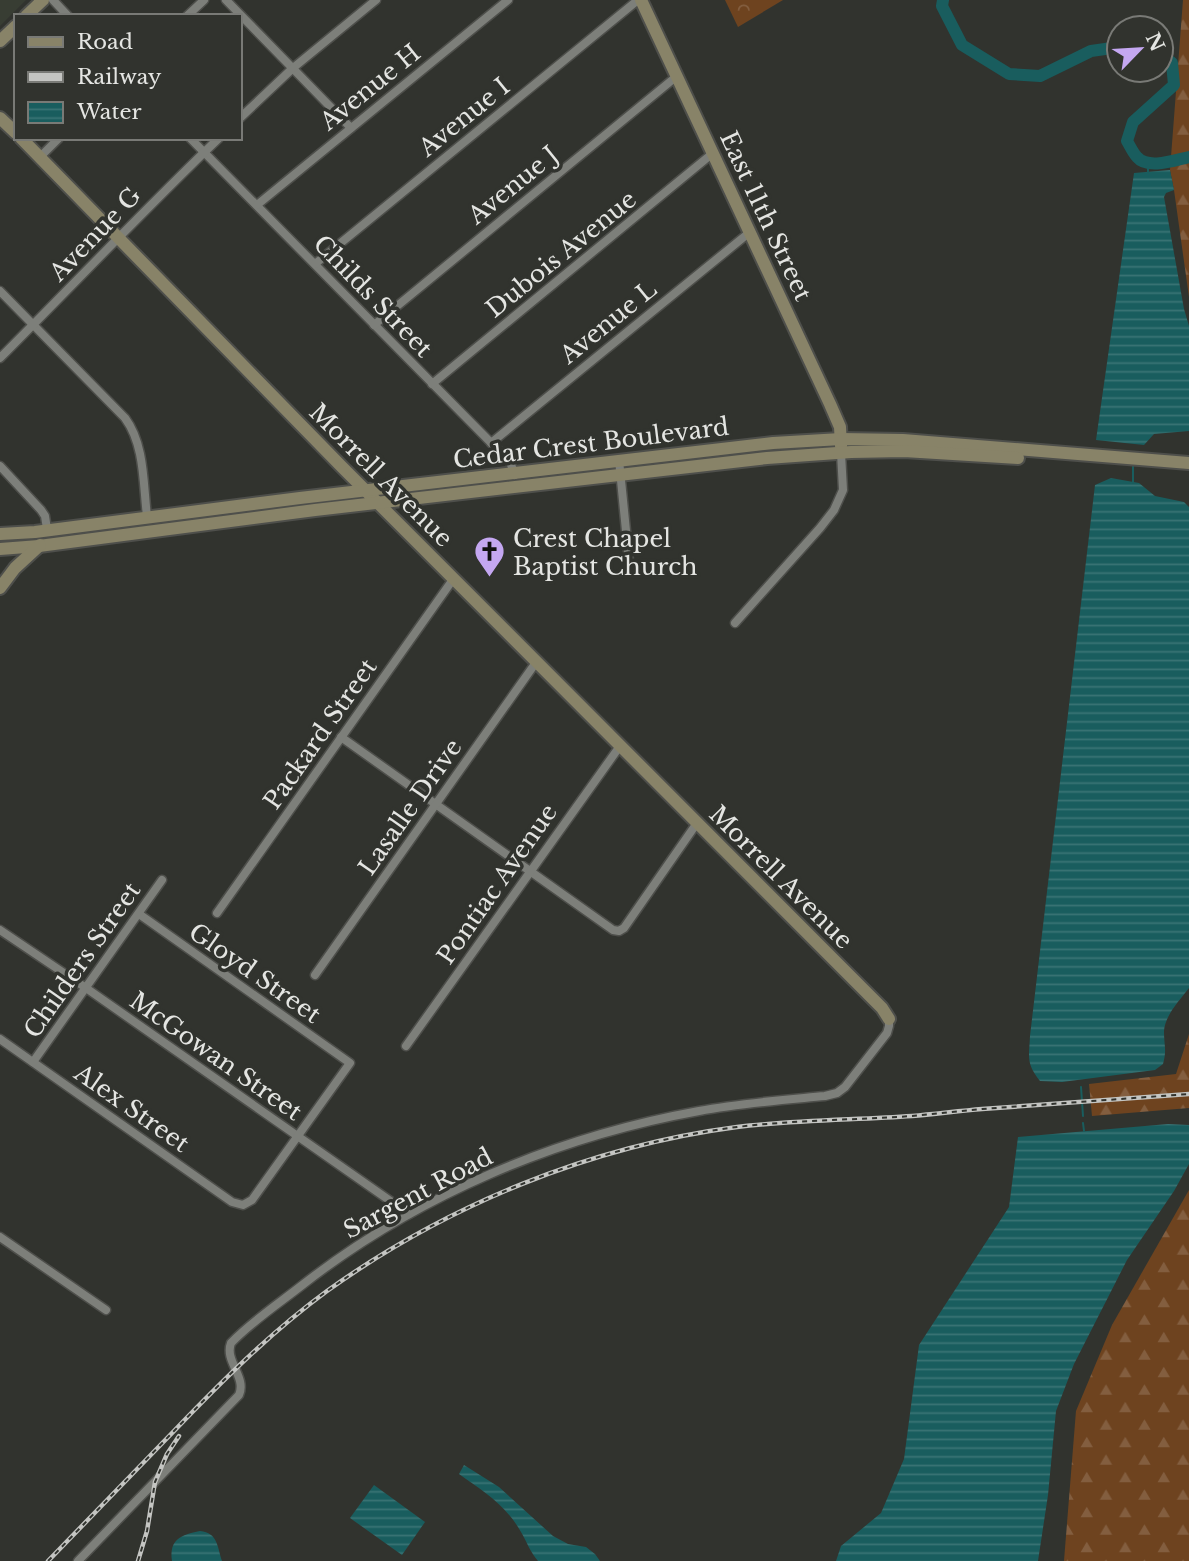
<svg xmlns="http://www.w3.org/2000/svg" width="1189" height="1561" font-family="'Libre Baskerville',serif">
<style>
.built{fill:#383d33}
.forest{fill:url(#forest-firs)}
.park{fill:url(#park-crowns)}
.water{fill:url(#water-rules)}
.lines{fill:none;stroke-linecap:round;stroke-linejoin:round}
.stream{stroke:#195d5e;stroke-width:2}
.river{stroke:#195d5e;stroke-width:12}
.street-casing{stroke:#4e4f4b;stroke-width:11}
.secondary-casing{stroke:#4e4f4b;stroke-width:16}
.street{stroke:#7d7f7a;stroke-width:8}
.secondary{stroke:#888368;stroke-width:12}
.rail-casing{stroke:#c4c5c2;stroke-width:4.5}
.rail{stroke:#31332e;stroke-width:2;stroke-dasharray:5;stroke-linecap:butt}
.labels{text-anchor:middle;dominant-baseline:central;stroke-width:7;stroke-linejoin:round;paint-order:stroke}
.street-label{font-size:24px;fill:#e4e5e2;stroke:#31332e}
.poi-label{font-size:24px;fill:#e4e5e2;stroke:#31332e;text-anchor:start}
</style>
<defs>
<pattern id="forest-firs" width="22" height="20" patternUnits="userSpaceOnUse" patternTransform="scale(1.75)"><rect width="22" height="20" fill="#6e431f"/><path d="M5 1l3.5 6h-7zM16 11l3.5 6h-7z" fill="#835e3f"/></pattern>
<pattern id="park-crowns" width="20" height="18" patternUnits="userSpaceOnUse" patternTransform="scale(1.75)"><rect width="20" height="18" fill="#6e431f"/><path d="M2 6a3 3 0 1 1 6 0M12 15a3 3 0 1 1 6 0" fill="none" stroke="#835e3f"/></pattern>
<pattern id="water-rules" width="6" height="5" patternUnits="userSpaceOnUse" patternTransform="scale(1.75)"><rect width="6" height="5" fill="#195d5e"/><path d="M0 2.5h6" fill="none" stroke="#3a7475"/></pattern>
</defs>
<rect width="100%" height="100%" fill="#31332e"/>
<polygon class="built" points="0,0 26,0 0,26"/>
<g class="forest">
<polygon points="1183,0 1189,0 1189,297 1174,190 1170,170"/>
<polygon points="1189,1034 1189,1108 1092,1116 1089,1084 1176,1074"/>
<polygon points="1189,1190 1189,1561 1064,1561 1076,1411 1112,1325"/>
</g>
<polygon class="park" points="725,0 783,0 738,27"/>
<g class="water">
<polygon points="1170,170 1174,190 1166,193 1164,197 1184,309 1189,326 1189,431 1154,434 1144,445 1096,440 1134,173"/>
<path d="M1111 478 1139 483 1155 496 1184 502 1189 507V988C1180 1000 1165 1015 1164 1031 1164 1045 1167 1050 1163 1064L1155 1070 1062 1082 1040 1081C1026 1063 1029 1058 1030 1036L1095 485Z"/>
<polygon points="1168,1124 1189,1125 1189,1164 1174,1191 1127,1260 1074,1364 1056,1411 1048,1495 1038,1561 836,1561 841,1546 881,1513 904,1459 919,1345 1009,1207 1018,1137"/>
<path d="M464 1465 499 1487 553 1536 568 1544 586 1547 595 1554 600 1561H538C530 1552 527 1542 521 1532 506 1505 483 1491 459 1474Z"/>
<polygon points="374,1485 425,1522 402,1555 350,1518"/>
<path d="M200 1531C218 1533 217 1546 222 1561H172C169 1539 181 1535 200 1531Z"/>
</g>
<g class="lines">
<g class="stream">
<polyline points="1148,172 1148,163"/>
<polyline points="1133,483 1133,466"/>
<polyline points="1081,1087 1083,1116"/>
<polyline points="1083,1123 1084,1131"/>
</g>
<g class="river">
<polyline points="943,0 942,6 962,45 1009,74 1040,76 1091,51 1119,47"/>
<path d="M1161 54 1172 63 1174 85 1133 122 1127 141C1130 146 1133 153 1137 157 1148 170 1175 160 1189 157"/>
</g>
<defs>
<g id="street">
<polyline points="53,0 68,16"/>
<polyline points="226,0 351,128"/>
<polyline points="187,16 204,0"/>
<polyline points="240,118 293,68 376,0"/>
<polyline points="190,138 510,462 515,475"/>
<polyline points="40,157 59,138"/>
<polyline points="257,205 508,0"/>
<polyline points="315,264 638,0"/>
<path d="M0 291 125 418C145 445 143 484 147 516"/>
<polyline points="374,325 677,76"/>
<path d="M0 358C73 285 144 210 219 138"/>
<polyline points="432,384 713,153"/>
<polyline points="491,443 750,232"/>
<polyline points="619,460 629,561"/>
<polyline points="0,466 41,510 45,516 47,529"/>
<polyline points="735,623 820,528 834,510 843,490 841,453"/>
<polyline points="341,737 613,930 619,931 624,928 697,823"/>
<polyline points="217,913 454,578"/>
<polyline points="0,930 86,988 409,1214"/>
<polyline points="315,975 537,661"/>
<polyline points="0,1039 232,1202 243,1205 252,1200 350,1063 139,914"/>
<polyline points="406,1046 620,746"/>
<polyline points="33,1062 162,880"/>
<polyline points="0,1237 106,1310"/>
<path d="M78 1561 239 1395C247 1377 224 1361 231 1343 251 1322 278 1304 301 1286 416 1196 555 1137 699 1111 741 1103 783 1100 825 1096L837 1093 845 1087 887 1033 889 1026V1019"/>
</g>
<g id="secondary">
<polyline points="641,0 830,404 840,427 841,446"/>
<polyline points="26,16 43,0"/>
<polyline points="0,41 16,26"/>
<polyline points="0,118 16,133"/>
<polyline points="21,138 342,467 882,1008 889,1019"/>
<polyline points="0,534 35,532 300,498 773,443 841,439 903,440 1189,463"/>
<polyline points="0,549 39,546 315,510 767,458 851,452 904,451 1018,458"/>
<polyline points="0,588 15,568 40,545"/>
</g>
</defs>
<use href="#street" class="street-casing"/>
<use href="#secondary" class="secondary-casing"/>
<use href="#street" class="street"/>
<use href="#secondary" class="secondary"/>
<defs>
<g id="rail">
<path d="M48 1561C90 1518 132 1474 174 1431 222 1381 271 1332 327 1291 447 1205 591 1146 737 1127 795 1120 853 1120 912 1116 935 1114 959 1111 982 1109 1051 1104 1120 1099 1189 1094"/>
<polyline points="138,1561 147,1531 155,1482 167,1454 179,1436"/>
</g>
</defs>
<use href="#rail" class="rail-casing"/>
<use href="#rail" class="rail"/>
</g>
<defs>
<symbol id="church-pin" viewBox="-11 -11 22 30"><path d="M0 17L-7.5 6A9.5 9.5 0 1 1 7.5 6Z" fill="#c4a7f1" stroke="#31332e"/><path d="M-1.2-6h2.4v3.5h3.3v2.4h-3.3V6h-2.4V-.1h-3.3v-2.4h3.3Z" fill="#111"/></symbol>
</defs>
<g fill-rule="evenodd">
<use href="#church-pin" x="472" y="534" width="35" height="47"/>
</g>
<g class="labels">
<g class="street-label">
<text transform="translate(370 87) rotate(-39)">Avenue H</text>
<text transform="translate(464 117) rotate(-39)">Avenue I</text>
<text transform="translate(513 185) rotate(-39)">Avenue J</text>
<text transform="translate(766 216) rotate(65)">East 11th Street</text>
<text transform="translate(95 234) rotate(-46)">Avenue G</text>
<text transform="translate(561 254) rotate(-39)">Dubois Avenue</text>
<text transform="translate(373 296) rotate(46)">Childs Street</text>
<text transform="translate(608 322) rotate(-39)">Avenue L</text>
<text transform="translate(591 443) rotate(-7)">Cedar Crest Boulevard</text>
<text transform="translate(381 475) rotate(45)">Morrell Avenue</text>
<text transform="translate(320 734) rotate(-55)">Packard Street</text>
<text transform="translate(410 807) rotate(-55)">Lasalle Drive</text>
<text transform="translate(781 877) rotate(45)">Morrell Avenue</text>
<text transform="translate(497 884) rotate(-55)">Pontiac Avenue</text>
<text transform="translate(82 960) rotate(-55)">Childers Street</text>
<text transform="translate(255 973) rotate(35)">Gloyd Street</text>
<text transform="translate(216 1056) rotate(35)">McGowan Street</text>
<text transform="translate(132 1108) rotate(35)">Alex Street</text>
<text transform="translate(418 1193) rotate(-28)">Sargent Road</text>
</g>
<g class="poi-label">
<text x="513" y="538">Crest Chapel<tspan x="513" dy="28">Baptist Church</tspan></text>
</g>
</g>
<rect x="14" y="14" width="228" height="126" fill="#31332e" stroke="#797a76" stroke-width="2"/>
<rect x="28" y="37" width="35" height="10" fill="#888368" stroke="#797a76" stroke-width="2"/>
<text x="77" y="49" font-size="21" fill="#e4e5e2">Road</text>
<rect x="28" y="72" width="35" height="10" fill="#c4c5c2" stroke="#797a76" stroke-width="2"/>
<text x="77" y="84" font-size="21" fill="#e4e5e2">Railway</text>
<rect x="28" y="102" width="35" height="21" fill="url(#water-rules)" stroke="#797a76" stroke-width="2"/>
<text x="77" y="119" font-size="21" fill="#e4e5e2">Water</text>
<g transform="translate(1140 49) rotate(65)"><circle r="33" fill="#31332e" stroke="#797a76" stroke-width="2"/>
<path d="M0-5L12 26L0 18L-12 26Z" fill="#c4a7f1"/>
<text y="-10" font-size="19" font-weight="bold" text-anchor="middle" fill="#e4e5e2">N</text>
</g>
</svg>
